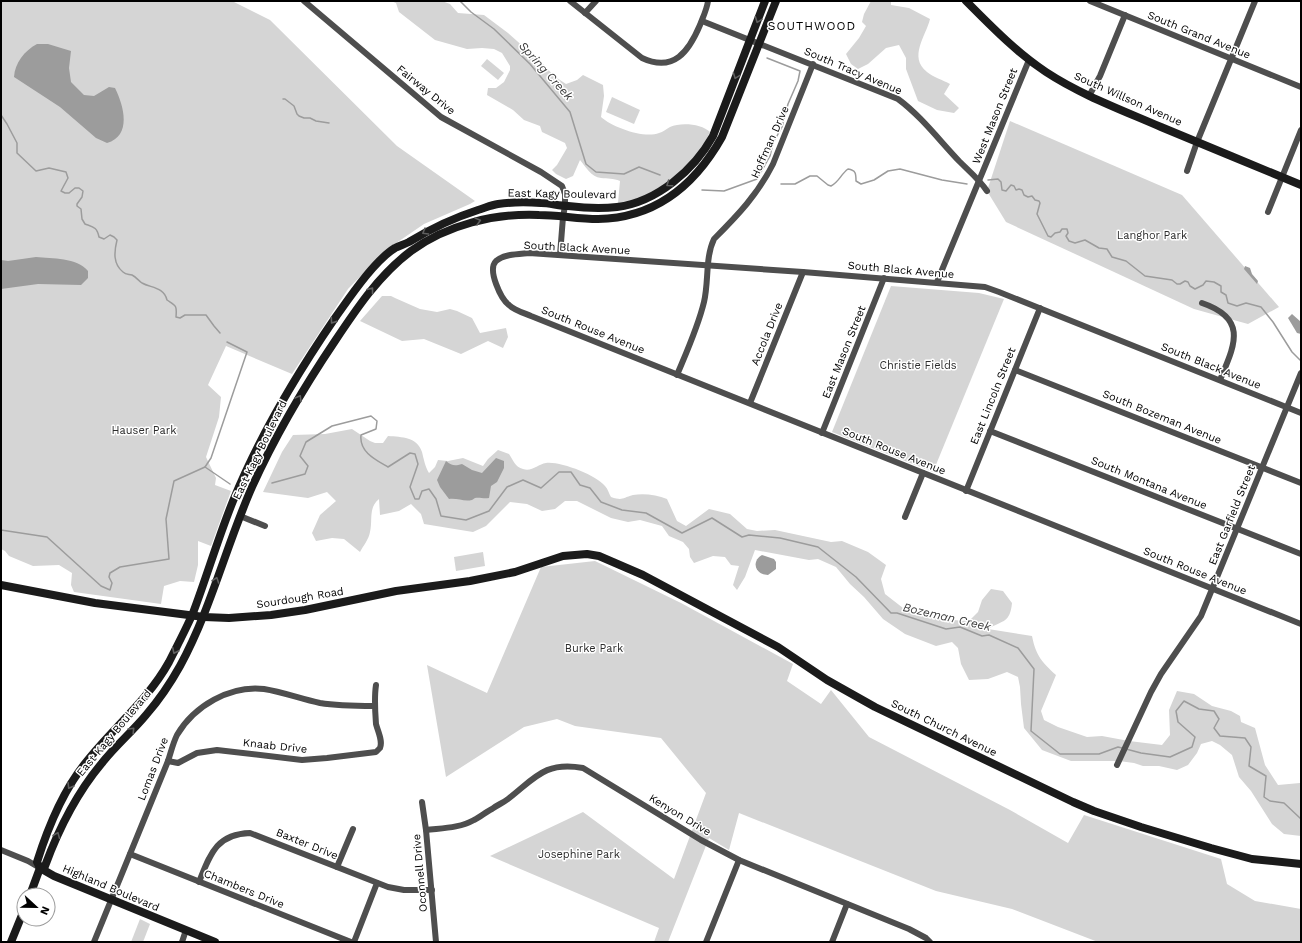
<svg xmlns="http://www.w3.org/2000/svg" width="1302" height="943" font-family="'Work Sans',sans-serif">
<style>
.green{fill:#d5d5d5}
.water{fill:#9c9c9c}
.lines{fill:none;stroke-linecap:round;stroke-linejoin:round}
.stream{stroke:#9c9c9c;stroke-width:1.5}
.street{stroke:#4e4e4e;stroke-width:6}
.secondary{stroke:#1b1b1b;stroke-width:8}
.oneway{stroke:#5f5f5f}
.labels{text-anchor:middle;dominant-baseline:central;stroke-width:3;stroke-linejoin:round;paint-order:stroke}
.street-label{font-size:11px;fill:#000;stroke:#fff}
.park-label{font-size:11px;fill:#2c2c2c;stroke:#fff}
.neighbourhood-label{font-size:12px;letter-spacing:1px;fill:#000;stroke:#fff}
.water-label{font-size:12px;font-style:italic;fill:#3d3d3d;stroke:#fff}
</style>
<rect width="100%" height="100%" fill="#fff"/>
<g class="green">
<polygon points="1,1 232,1 270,20 397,146 475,201 470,204 424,224 386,250 348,289 292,374 226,346 208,385 221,397 219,417 206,457 216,478 215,485 231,491 211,546 198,541 198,565 194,582 180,581 164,586 161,604 74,592 71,585 72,573 59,565 33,566 9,556 5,551 1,549"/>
<path d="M391 1H442L450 4 458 13 484 15 508 33 544 65 554 76 566 84 577 80 583 75 603 85 604 96 601 117C612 127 644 139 659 133 663 132 666 129 670 127 681 122 702 124 710 132L697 157 667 183 640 198 618 203 620 181C613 178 608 179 601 178 591 177 586 167 580 160L573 176 566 179 556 174 552 170 557 165 567 148 565 143 542 132 540 126 524 120 513 110 487 95 488 88H496L504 82 510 70V66L502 53 494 49 482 48 467 49 435 40 399 12 396 3Z"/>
<path d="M871 1H891V5L909 8 930 19C926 36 908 57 927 72 933 77 943 80 950 84L944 94 959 108 954 113 937 110 918 101 906 69V58L899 45 886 48 868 64 858 69 851 64 846 54 859 38 866 26 862 22 864 14Z"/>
<polygon points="487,59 504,73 498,80 481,66"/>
<polygon points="612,97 640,110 634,124 606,112"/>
<polygon points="1010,121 1182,195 1279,307 1248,324 1194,309 1006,222 987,191"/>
<polygon points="891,286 979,293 1004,299 933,472 832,432"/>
<polygon points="382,296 391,296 395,298 420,309 437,312 450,309 457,311 472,318 480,333 506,328 508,337 503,348 488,341 461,354 424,339 402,341 360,321"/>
<path d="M352 429 370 441 375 443H383L388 436C402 437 417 437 422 452 424 460 425 466 429 473L435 467 438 460 448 461 463 458 483 466 488 459 498 450 509 454C513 460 515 467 523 469 532 472 538 464 546 463 560 461 596 475 605 486 608 489 609 494 611 497 623 501 622 498 633 495 644 493 657 495 667 499L677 521 686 526 709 509 730 514 747 529 757 531 775 530 831 542 842 541 868 552 886 565 881 579 885 594 903 608 917 615 962 621 970 620 978 612 982 600 991 589 1003 591 1012 603C1010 623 1003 620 988 629L1032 636C1036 656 1042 662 1056 675L1041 711 1044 720 1058 727 1087 737 1102 736 1129 741 1162 745 1170 735 1169 710 1177 691 1194 694 1212 706 1231 711 1240 716 1241 722 1255 728 1265 765 1278 785 1300 783 1301 786V836L1284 834 1272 824 1251 791 1239 777 1232 755 1220 745 1212 741 1201 744 1197 753 1188 765 1177 770 1159 766H1143L1134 763 1119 761H1071L1042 750 1024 728 1021 704 1020 687 1018 677 1007 672 988 679 969 680 961 664 958 648 952 642 936 646 905 634 883 619 864 597 850 584 836 567 818 559 809 560 755 550 745 577 737 590 733 585 739 566 731 565 725 557 713 556 694 563 690 557 689 549 683 542 669 536 662 526 640 520 628 522 611 518 577 501H565L555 509 542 511 527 504 510 502 486 526 473 532 424 524 421 514 411 504 399 511 380 515 379 499C368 508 373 520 370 532 369 539 363 546 360 552L344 539 332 538 316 541 312 533 320 515 336 501 327 492 308 498 263 492 282 452 293 435 325 434Z"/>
<polygon points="483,552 485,566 456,571 454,557"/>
<polygon points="595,561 681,603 793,664 787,681 821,704 831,690 869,737 1010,810 1068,843 1084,815 1221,859 1227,884 1255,901 1301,909 1301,942 1098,942 1012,909 936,891 739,813 729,850 709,838 668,942 654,942 659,928 490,856 583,812 674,879 706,793 661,738 575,726 557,719 524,727 446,777 427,665 487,693 541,567"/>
<polygon points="140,919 150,924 143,942 131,942"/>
</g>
<g class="water">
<path d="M37 44H48L71 51 69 68 71 82 84 95 94 96 109 87 115 88C124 106 132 136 107 143L96 138 60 107 14 77C15 63 24 51 37 44Z"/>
<path d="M36 257C52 259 77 257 88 271V278L81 285 38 284 1 289V260L8 261Z"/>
<polygon points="1245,266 1250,268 1252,274 1258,281 1257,284 1244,269"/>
<polygon points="1292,314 1301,322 1301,334 1297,333 1288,318"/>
<path d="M496 458 504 461V468L497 482 491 486 489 498C483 499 480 497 475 498L472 500C464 502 458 498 449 499L440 487 437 480 446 461C452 466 455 466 462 464L472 470 482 473Z"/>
<path d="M762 555 774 559 776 562V569L768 575C755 575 751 561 762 555Z"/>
</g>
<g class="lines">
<g class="stream">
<polyline points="460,1 471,12 494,29 530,64 570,112 586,164 596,172 624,174 639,167 660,175"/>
<polyline points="283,99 285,99 294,106 297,114 299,116 304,118 310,118 316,121 329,123"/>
<path d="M1 115 7 124 17 143V153L36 171 49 168 66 172 68 178 61 191 65 193H69L75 188H79L83 191 82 197 77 204V206L81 209 82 219 85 224C93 227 97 227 99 237L104 239 110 235 114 237 117 240C114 252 113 264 123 272 126 275 129 274 132 275 136 277 139 281 142 283 151 288 164 287 167 300 176 306 177 305 176 317L180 318 185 315H206L214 326 220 333"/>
<polyline points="988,180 998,179 1001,182 1002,190 1006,191 1011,185 1014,186 1016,190 1019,189 1022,190 1024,195 1028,197 1032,196 1035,200 1039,201 1040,203 1037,214 1048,236 1051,237 1055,233 1060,232 1062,229 1067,229 1068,233 1066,236 1069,241 1075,243 1085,240 1099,248 1107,249 1112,257 1126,261 1145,276 1172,280 1177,284 1180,284 1185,281 1188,282 1190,286 1195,289 1203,285 1206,281 1214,282 1221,286 1221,292 1226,295 1228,303 1237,306 1246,303 1261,307 1273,322 1292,352 1300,360"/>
<path d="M781 184H795L810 176H817L828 185 831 186C839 182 841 174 848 169 856 170 856 174 856 181L861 184 874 180 888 171 900 169 942 180 967 184"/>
<polyline points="702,190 724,191 757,179 770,156 773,143 782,127 788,104 798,81 800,71 767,58"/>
<polyline points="205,467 230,484"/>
<path d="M272 483 305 474 308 466 300 456 306 442 332 426 371 416 377 421 376 429 361 435C359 452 376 460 388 467L410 453 415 454 418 464 410 487 415 499H419L422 491 429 489 436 499 441 516 466 520 489 511 507 487 523 480 541 488 559 472H571L580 485 590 488 601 502 622 510 646 513 682 533 712 518 742 537 749 535 780 538 818 547 856 577 891 613H897L946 629 960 627 982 636 989 635 1018 648 1034 669 1031 731 1060 754H1099L1118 747 1122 748"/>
<polyline points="1,530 47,537 101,586 110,590 112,583 109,577 110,573 120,567 169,559 166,519 174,481 205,467 211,458 247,352 227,342"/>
<polyline points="1126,749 1141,753 1170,757 1192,747 1195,737 1178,722 1176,711 1184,701 1199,709 1214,711 1219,719 1214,728 1220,736 1245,738 1251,747 1249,766 1266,776 1264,797 1270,801 1284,803 1301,819"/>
</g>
<g class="street">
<polyline points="304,1 441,117 541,172 562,186 565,194 565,206 563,217 560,255"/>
<path d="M570 1 642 58C674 73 689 51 700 25 703 17 707 9 708 1"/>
<polyline points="1090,1 1301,87"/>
<polyline points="585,13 596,1"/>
<path d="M702 21 898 99C921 116 939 140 959 161 969 171 979 179 987 191"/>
<polyline points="1089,96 1100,76 1125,15"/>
<polyline points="1187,171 1197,142 1255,1"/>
<polyline points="1268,212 1301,130"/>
<polyline points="937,282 1029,60"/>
<path d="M1202 303C1249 319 1234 346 1220 380"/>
<polyline points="1015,370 1301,483"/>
<path d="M677 375C687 351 698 327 704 302 709 281 705 258 714 239 738 215 758 194 773 164L813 64"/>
<polyline points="750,403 803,272"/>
<path d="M1301 413 999 292 985 287 803 272 529 253C519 254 504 254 496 261 487 270 501 299 509 305 514 310 524 313 531 316L1301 624"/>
<polyline points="990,431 1301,554"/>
<polyline points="822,433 884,278"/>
<polyline points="966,491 1040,308"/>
<polyline points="240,516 265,526"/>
<polyline points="905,517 923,473"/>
<path d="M168 761 178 763 197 753 217 750 302 760 327 758 376 752 380 748C383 741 378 732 376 724 375 710 374 698 376 685"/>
<polyline points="1117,765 1151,692 1161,674 1201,616 1301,373"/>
<polyline points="422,802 426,830 436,942"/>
<path d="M426 830C442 828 460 828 474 820 480 817 486 812 492 809 497 805 503 803 508 799 535 778 545 761 583 768L701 840 739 860 909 929 926 938 930 942"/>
<polyline points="1,850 28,861 40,868"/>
<polyline points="130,854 351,942"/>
<polyline points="337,867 353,829"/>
<path d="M199 882C210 855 216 834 250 833L388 887 404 890H432"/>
<path d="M94 942 168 761C171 752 173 743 177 735 194 706 230 685 264 689 283 692 301 699 320 703 338 706 356 706 374 706"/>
<polyline points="182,942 186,930"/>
<polyline points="354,942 377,883"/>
<polyline points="706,942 739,860"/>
<polyline points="832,942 847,904"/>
</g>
<g class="secondary">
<path d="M966 1C991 26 1016 52 1046 72 1081 95 1122 110 1161 127 1208 146 1254 166 1301 185"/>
<polyline points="1,585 95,603 204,617 229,618 271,615 305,610 396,591 470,581 515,572 563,556 587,554 599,556 643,575 778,647 827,680 875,707 1073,802 1094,811 1141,827 1211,848 1252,859 1301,864"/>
<path d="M40 868 45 866C59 828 76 794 102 763 115 746 132 732 146 715 159 700 170 684 180 666 211 609 226 546 252 487 275 436 304 387 335 341 357 308 379 275 411 251 447 225 494 213 539 215 558 215 578 219 598 219 655 218 695 185 722 137L776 1"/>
<path d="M40 868 37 862C48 827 63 790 87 761 114 727 148 700 169 662 177 646 186 629 193 613 207 576 218 538 233 501 259 437 296 375 335 318 350 297 374 261 395 248 399 246 405 244 409 242 432 228 453 218 478 210 485 208 491 205 498 204 512 202 527 202 541 203 550 203 559 206 568 206 584 208 601 209 617 207 657 202 694 170 713 136L765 1"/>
<polyline points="40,868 54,876 215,942"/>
<polyline points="30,895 40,868"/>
<polyline points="11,942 24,910"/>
</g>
</g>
<defs><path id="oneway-chevron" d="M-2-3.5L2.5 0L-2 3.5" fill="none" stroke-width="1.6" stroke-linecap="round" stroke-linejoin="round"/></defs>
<g class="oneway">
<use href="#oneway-chevron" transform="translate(758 20) rotate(111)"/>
<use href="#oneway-chevron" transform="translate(736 76) rotate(111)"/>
<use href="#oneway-chevron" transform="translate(669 184) rotate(145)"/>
<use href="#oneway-chevron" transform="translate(478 221) rotate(-15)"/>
<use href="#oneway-chevron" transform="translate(425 232) rotate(150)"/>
<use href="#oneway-chevron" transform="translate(371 290) rotate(-52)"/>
<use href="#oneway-chevron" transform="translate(333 321) rotate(125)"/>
<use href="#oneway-chevron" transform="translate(299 398) rotate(-59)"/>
<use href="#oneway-chevron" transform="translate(216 580) rotate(-71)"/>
<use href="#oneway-chevron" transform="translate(175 651) rotate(116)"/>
<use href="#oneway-chevron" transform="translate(132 730) rotate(-46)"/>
<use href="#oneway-chevron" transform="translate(70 786) rotate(121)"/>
<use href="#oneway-chevron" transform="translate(57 835) rotate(-68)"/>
</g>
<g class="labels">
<g class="street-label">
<text transform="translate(1199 35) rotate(22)">South Grand Avenue</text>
<text transform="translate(853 71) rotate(23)">South Tracy Avenue</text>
<text transform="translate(426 90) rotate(39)">Fairway Drive</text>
<text transform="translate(1128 99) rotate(24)">South Willson Avenue</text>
<text transform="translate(995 116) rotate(-68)">West Mason Street</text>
<text transform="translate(770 142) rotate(-66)">Hoffman Drive</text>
<text transform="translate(562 194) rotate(1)">East Kagy Boulevard</text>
<text transform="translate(577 248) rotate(3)">South Black Avenue</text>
<text transform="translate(901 270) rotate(5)">South Black Avenue</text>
<text transform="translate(593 330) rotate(22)">South Rouse Avenue</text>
<text transform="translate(767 334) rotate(-68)">Accola Drive</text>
<text transform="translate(844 352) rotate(-68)">East Mason Street</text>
<text transform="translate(1211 366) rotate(22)">South Black Avenue</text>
<text transform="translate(993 396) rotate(-68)">East Lincoln Street</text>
<text transform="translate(1162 417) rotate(22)">South Bozeman Avenue</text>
<text transform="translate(260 450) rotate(-64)">East Kagy Boulevard</text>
<text transform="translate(894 451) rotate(22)">South Rouse Avenue</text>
<text transform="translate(1149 483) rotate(22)">South Montana Avenue</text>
<text transform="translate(1232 515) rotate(-68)">East Garfield Street</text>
<text transform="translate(1195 571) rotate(22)">South Rouse Avenue</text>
<text transform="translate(300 598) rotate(-9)">Sourdough Road</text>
<text transform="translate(944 728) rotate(26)">South Church Avenue</text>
<text transform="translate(114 733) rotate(-50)">East Kagy Boulevard</text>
<text transform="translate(275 746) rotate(6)">Knaab Drive</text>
<text transform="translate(153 769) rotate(-69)">Lomas Drive</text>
<text transform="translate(680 815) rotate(31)">Kenyon Drive</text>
<text transform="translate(307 844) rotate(22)">Baxter Drive</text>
<text transform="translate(420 873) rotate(-95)">Oconnell Drive</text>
<text transform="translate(111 888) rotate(23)">Highland Boulevard</text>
<text transform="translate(244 889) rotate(22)">Chambers Drive</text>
</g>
<g class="park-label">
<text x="1152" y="235">Langhor Park</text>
<text x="918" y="365">Christie Fields</text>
<text x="144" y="430">Hauser Park</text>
<text x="594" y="648">Burke Park</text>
<text x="579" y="854">Josephine Park</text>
</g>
<g class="neighbourhood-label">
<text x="812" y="26">SOUTHWOOD</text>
</g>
<g class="water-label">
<text transform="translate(546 71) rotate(48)">Spring Creek</text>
<text transform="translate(947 617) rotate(13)">Bozeman Creek</text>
</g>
</g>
<rect width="1302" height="943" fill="none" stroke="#000000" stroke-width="4"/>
<g transform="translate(36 907) rotate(112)"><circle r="19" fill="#ffffff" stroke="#999999"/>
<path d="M0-3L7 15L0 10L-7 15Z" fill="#000000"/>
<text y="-6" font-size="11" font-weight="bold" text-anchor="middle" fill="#000000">N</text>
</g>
</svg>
